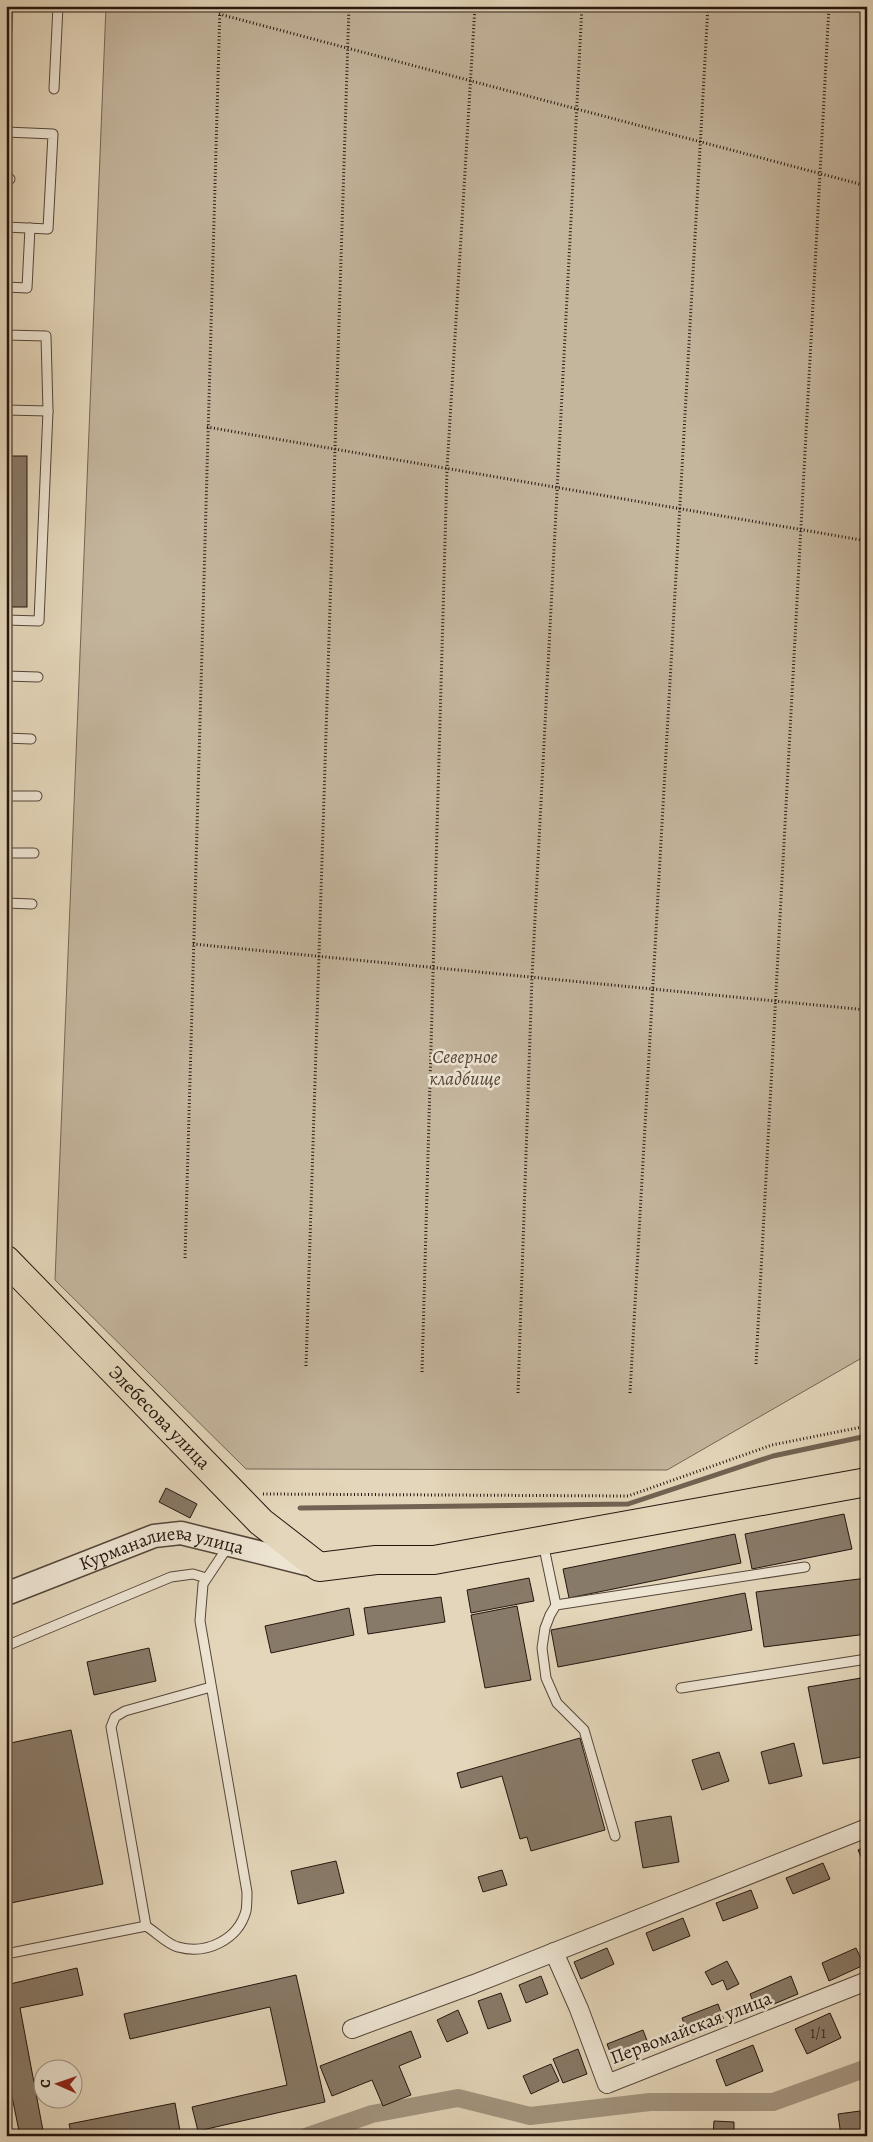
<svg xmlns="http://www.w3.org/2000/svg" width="873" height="2142" font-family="Alegreya,serif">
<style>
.green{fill:#c4b59d;stroke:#746656}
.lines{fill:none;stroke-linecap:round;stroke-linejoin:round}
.stream{stroke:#716253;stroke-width:5}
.canal{stroke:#a39580;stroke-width:18}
.building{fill:#887a68;stroke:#25160f}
.service-casing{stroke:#55463a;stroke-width:11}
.minor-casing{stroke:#55463a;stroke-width:20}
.tertiary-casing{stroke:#55463a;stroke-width:25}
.primary-casing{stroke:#25160f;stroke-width:30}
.path{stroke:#25160f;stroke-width:3;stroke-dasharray:1 2.5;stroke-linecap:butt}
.service{stroke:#ede4d2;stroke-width:9}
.minor{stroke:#ede4d2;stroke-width:18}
.tertiary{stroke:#ede4d2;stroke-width:22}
.primary{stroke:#e4d6ba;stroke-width:28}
.labels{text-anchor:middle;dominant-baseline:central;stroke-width:5;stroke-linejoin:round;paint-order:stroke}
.number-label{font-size:16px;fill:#3e2f25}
.park-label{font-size:19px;font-style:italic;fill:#55463a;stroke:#ede4d2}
.street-label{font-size:19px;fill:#25160f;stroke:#ede4d2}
</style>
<rect width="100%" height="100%" fill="#e4d6ba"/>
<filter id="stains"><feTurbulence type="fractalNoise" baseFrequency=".004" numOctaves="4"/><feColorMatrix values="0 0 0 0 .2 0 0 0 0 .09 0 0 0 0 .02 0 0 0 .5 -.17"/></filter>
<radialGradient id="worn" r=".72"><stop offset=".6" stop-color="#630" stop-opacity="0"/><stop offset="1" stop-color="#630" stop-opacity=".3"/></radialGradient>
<polygon class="green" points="106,6 867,6 867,1355 667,1470 246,1469 55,1280"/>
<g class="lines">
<polyline class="stream" points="300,1508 628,1504 773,1456 867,1436"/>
<polyline class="canal" points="308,2136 372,2114 458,2098 530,2116 650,2102 773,2102 867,2068"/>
</g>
<g class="building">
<rect x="6" y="456" width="21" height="151"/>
<polygon points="166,1488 197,1504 190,1518 159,1502"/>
<polygon points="844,1514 852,1549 752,1569 745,1534"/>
<polygon points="735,1534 741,1563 569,1598 563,1569"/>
<polygon points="529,1578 534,1601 471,1613 467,1590"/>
<polygon points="867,1578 867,1634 764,1647 756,1592"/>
<polygon points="745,1593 752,1630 558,1667 551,1630"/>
<polygon points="441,1597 445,1622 368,1634 364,1608"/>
<polygon points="517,1606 531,1680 485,1688 471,1615"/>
<polygon points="349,1608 354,1635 271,1653 265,1626"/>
<polygon points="149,1648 156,1681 94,1695 87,1662"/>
<polygon points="867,1677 867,1756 823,1764 808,1687"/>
<polygon points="71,1730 103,1884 6,1904 6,1744"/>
<polygon points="580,1738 605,1830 531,1851 527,1837 520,1839 502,1776 461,1788 457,1773"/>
<polygon points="794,1743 802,1776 769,1784 761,1752"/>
<polygon points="719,1752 729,1781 702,1790 692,1760"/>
<polygon points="671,1816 679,1862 643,1868 635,1822"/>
<polygon points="867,1846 867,1867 866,1868 858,1850"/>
<polygon points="336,1861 344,1893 298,1904 291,1871"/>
<polygon points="823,1863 830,1879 793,1894 786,1878"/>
<polygon points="502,1870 507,1885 483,1892 478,1877"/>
<polygon points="751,1890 758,1908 723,1921 716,1903"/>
<polygon points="683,1918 690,1936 653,1951 646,1933"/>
<polygon points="607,1948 614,1964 581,1979 574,1962"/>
<polygon points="856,1948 864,1965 829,1981 822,1963"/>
<polygon points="727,1961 739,1984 727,1990 723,1980 712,1985 705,1972"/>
<polygon points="77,1968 83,1995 20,2008 44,2136 20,2136 6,2067 6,1985"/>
<polygon points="296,1975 325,2102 198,2131 192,2107 287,2085 270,2007 130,2039 124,2014"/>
<polygon points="541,1976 548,1994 526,2003 519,1985"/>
<polygon points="791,1976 798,1994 757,2011 750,1994"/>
<polygon points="501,1993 511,2021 488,2029 478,2001"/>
<polygon points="718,2004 725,2023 689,2037 682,2018"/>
<polygon points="458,2010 468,2033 447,2042 437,2020"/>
<polygon points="830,2013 841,2038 807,2054 795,2029"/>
<polygon points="643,2030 651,2051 615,2065 607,2044"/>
<polygon points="411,2031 421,2057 399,2066 411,2095 383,2106 372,2080 332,2096 320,2066"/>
<polygon points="753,2045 763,2071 726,2086 716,2060"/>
<polygon points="578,2049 587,2074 563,2083 553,2059"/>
<polygon points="551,2064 559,2081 531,2094 523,2076"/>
<polygon points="175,2103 180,2131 158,2136 72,2136 69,2124"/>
<polygon points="860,2111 863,2136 841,2136 838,2114"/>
<polygon points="714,2121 734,2122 734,2136 713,2136"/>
</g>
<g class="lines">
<defs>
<g id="service">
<polyline points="6,46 8,6"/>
<polyline points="54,89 58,6"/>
<polyline points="6,132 53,134 48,229 6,227"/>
<polyline points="6,179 10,179"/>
<polyline points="6,287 27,288 30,228"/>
<polyline points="6,335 46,336 48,411 39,621 6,620"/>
<polyline points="6,410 48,411"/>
<polyline points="6,676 38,677"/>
<polyline points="6,738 31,739"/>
<polyline points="6,796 37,796"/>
<polyline points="6,853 34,853"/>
<polyline points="6,903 32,904"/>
<polyline points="6,1287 17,1274"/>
<polyline points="543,1543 556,1605"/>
<polyline points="6,1646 171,1577 193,1574 206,1578"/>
<path d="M211 1687 125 1711 115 1717 111 1727 146 1926C156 1932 168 1945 178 1947 206 1955 238 1940 246 1911 247 1905 247 1898 247 1892L200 1621 203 1584 229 1545"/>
<polyline points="681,1688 867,1659"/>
<polyline points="615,1836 584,1730 557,1703 546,1678 542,1648 545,1628 550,1615 556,1605 805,1567"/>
<polyline points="6,1954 146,1926"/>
</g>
<g id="minor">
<polyline points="554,1952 579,2009 607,2084 867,1981"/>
<polyline points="352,2029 474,1984 867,1828"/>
</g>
<g id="tertiary">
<path id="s1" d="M6 1594 154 1536 181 1533 315 1566"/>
</g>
<g id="primary">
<path id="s2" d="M6 1260 261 1522 319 1567 376 1560H434L867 1482"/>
</g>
</defs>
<use href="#service" class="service-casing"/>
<use href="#minor" class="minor-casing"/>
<use href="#tertiary" class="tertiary-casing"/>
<use href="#primary" class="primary-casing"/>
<g class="path">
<polyline points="219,14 867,186"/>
<polyline points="207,427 867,541"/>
<polyline points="193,944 867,1010"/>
<polyline points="185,1258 220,6"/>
<polyline points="756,1364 829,6"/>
<polyline points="306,1366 349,6"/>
<polyline points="422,1372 447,469 475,6"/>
<polyline points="518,1393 532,977 582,6"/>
<polyline points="630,1393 708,6"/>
<polyline points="263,1494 628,1496 772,1445 867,1426"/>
</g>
<use href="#service" class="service"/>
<use href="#minor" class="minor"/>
<use href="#tertiary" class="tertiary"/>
<use href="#primary" class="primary"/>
</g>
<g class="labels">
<g class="number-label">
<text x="818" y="2033">1/1</text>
</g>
<g class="park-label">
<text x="465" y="1057">Северное<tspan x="465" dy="22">кладбище</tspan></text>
</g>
<g class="street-label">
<text stroke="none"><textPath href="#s2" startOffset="220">Элебесова улица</textPath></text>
<text stroke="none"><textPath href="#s1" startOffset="165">Курманалиева улица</textPath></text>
<text transform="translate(691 2028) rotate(-21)">Первомайская улица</text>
</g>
</g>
<rect width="873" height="2142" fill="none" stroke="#e4d6ba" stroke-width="25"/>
<rect x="8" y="8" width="858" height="2127" fill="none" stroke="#25160f" stroke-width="2.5"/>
<rect x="12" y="12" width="848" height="2117" fill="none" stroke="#25160f"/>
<g transform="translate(58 2084) rotate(272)"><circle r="24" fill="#ede4d2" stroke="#9d9284"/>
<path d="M0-4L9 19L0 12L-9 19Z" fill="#8f2418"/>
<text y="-8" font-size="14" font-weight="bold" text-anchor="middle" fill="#25160f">С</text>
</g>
<rect width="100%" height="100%" filter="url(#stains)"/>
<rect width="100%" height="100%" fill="url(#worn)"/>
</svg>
